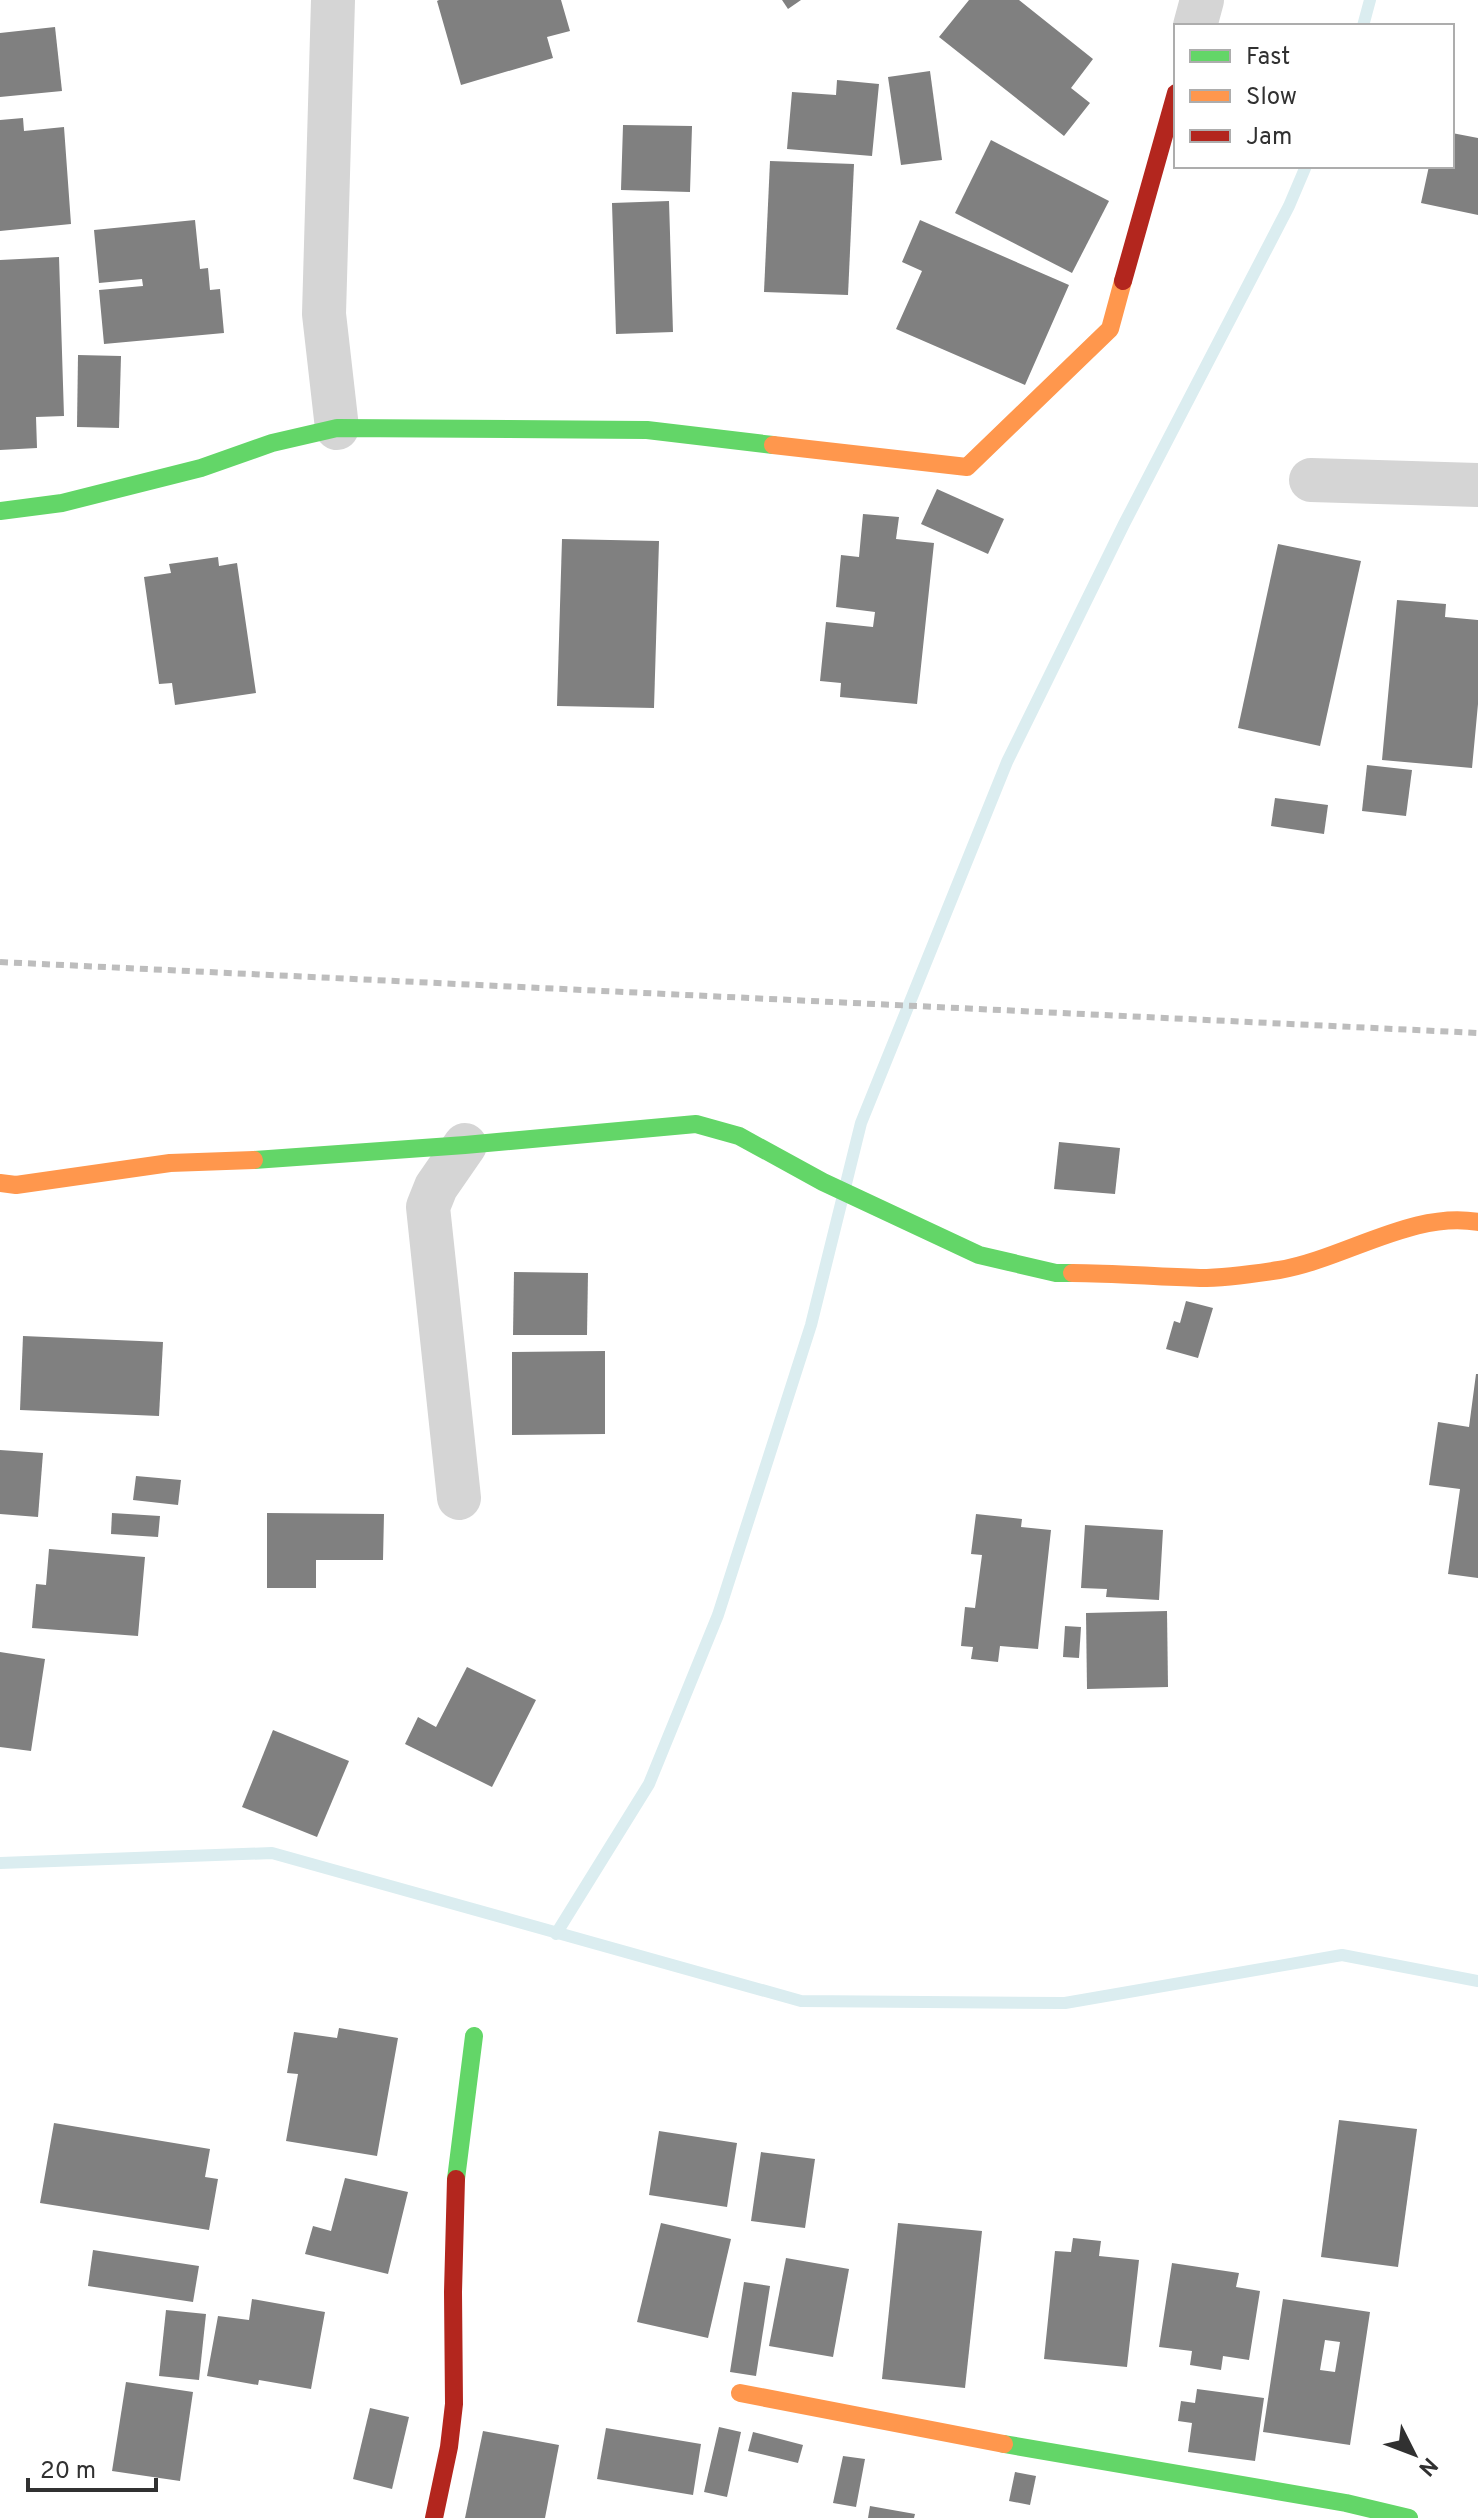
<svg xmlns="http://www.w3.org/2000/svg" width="1478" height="2518" font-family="Overpass,sans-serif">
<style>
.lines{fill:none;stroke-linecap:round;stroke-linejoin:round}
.stream{stroke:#dbedf0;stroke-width:12}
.building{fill:#808080;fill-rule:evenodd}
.street{stroke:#d5d5d5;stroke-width:44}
.fast{stroke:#63d668;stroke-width:18}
.slow{stroke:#ff974d;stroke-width:18}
.jam{stroke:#b3261e;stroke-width:18}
.rail{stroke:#bdbdbd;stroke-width:6;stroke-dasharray:8 6;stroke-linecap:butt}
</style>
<rect width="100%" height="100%" fill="#fff"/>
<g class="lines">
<g class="stream">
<polyline points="1363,26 1370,0"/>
<polyline points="0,1863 272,1853 801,2001 1065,2003 1342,1955 1478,1981"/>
<polyline points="556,1934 649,1784 718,1615 811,1325 861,1123 1007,762 1124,524 1289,206 1306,166"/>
</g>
</g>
<g class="building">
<polygon points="439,0 561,0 570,31 547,37 553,58 461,85 437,1"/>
<polygon points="782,0 801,0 788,9"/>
<polygon points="969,0 1019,0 1093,59 1071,88 1090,103 1064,136 939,37"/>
<polygon points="55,27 62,91 0,97 0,33"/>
<polygon points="930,71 942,160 901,165 888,77"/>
<polygon points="837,80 879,84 872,156 787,149 792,92 836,95"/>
<polygon points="23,118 24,131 64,127 71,224 0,231 0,120"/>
<polygon points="623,125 692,126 690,192 621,190"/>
<polygon points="1452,133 1478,138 1478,215 1421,203 1429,166 1452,166"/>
<polygon points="991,140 1109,201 1072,273 955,213"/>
<polygon points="770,161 854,164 848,295 764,292"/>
<polygon points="669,201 673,332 616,334 612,203"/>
<polygon points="195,220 200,269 208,268 210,290 220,289 224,333 104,344 99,290 143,286 142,279 99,283 94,230"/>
<polygon points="920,220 1069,285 1025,385 896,329 922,271 902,262"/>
<polygon points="59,257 64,416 36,417 37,448 0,450 0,260"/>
<polygon points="78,355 121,356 119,428 77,427"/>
<polygon points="937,489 1004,519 988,554 921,524"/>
<polygon points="863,514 899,517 896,539 934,543 917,704 840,697 841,683 820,681 826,622 873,627 875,612 836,607 841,555 859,557"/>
<polygon points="562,539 659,541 654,708 557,706"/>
<polygon points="1278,544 1361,561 1320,746 1238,728"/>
<polygon points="218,557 219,566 237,563 256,693 175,705 172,683 159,684 144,577 171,573 169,564"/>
<polygon points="1397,600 1446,604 1445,617 1478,620 1478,704 1472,768 1382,760"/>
<polygon points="1367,765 1412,770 1406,816 1362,811"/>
<polygon points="1275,798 1328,805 1324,834 1271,826"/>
<polygon points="1059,1142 1120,1148 1115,1194 1054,1189"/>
<polygon points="514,1272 588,1273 587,1335 513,1335"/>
<polygon points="1186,1301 1213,1308 1198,1358 1166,1349 1174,1321 1180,1323"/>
<polygon points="23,1336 163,1342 159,1416 20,1410"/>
<polygon points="605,1351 605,1434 512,1435 512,1352"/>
<polygon points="1476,1374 1478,1374 1478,1578 1448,1574 1460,1489 1429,1485 1438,1422 1469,1427"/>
<polygon points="0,1450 43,1453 38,1517 0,1514"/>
<polygon points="136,1476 181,1480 178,1505 133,1500"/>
<polygon points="112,1513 160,1516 158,1537 111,1534"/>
<polygon points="267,1513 384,1514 383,1560 316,1560 316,1588 267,1588"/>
<polygon points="976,1514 1022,1519 1021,1527 1051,1530 1038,1649 1000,1646 998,1662 971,1659 973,1647 961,1646 965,1607 975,1608 982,1555 971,1554"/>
<polygon points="1085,1525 1163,1530 1159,1600 1106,1597 1107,1589 1081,1588"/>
<polygon points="49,1549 145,1557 138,1636 32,1628 36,1584 46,1585"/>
<polygon points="1167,1611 1168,1687 1087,1689 1086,1613"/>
<polygon points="1065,1626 1081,1627 1079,1658 1063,1657"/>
<polygon points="0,1652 45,1659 31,1751 0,1747"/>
<polygon points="467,1667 536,1700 492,1787 405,1744 418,1717 436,1727"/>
<polygon points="273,1730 349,1761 317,1837 242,1807"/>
<polygon points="339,2028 398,2038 377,2156 286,2141 298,2074 287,2073 294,2032 337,2038"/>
<polygon points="1339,2120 1417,2129 1398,2267 1321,2257"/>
<polygon points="54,2123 210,2149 205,2177 218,2179 209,2230 40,2203"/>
<polygon points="659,2131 737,2143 727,2207 649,2195"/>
<polygon points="761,2152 815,2159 805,2228 751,2221"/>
<polygon points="345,2178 408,2192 388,2274 305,2254 313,2226 331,2231"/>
<polygon points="661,2223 731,2239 708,2338 637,2322"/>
<polygon points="898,2223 982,2231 965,2388 882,2379"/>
<polygon points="1073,2238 1101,2241 1099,2256 1139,2260 1127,2367 1044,2359 1055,2251 1071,2252"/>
<polygon points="93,2250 199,2266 193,2302 88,2286"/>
<polygon points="786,2258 849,2269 833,2357 769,2346"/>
<polygon points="1172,2263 1239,2273 1236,2287 1260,2291 1249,2360 1223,2356 1221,2370 1190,2365 1192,2351 1159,2347"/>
<polygon points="744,2282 770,2286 756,2376 730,2372"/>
<polygon points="252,2299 325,2312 311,2389 259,2380 258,2385 207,2376 218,2316 249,2320"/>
<path d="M1283 2299 1370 2312 1350 2445 1263 2432ZM1325 2340 1340 2342 1335 2372 1320 2370Z"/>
<polygon points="166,2310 206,2314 199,2380 159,2376"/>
<polygon points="126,2382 193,2392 180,2481 112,2471"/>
<polygon points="1197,2389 1264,2398 1255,2461 1188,2452 1192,2423 1178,2421 1181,2401 1195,2403"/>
<polygon points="370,2408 409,2417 392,2489 353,2479"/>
<polygon points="719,2427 741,2432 727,2497 704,2492"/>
<polygon points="606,2428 701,2444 693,2495 597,2479"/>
<polygon points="483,2431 559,2445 545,2518 465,2518"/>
<polygon points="753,2432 803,2445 798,2463 748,2451"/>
<polygon points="843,2456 865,2459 856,2507 833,2503"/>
<polygon points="1015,2472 1036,2476 1030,2505 1009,2501"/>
<polygon points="870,2506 915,2514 914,2518 868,2518"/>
</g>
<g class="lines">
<g class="street">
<polyline points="333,0 324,314 337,428"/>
<polyline points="1195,26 1202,0"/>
<polyline points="1311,480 1478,485"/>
<polyline points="459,1498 428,1207 436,1187 465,1145"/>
</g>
<g class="fast">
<polyline points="0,511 62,503 201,468 272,443 337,428 647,430 773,445"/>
<polyline points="254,1160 465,1145 696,1124 739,1136 823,1182 979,1255 1056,1273 1072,1273"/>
<polyline points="456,2179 474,2036"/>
<polyline points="1004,2444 1346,2503 1409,2518"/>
</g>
<g class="slow">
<polyline points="773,445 967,467 1110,329 1123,281"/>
<polyline points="0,1183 16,1185 170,1163 254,1160"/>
<path d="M1072 1273C1115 1273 1157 1277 1200 1278 1226 1278 1253 1274 1279 1270 1344 1259 1414 1210 1478 1222"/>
<polyline points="740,2393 1004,2444"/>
</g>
<g class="jam">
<polyline points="1123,281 1176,93"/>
<polyline points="434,2518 449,2447 454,2404 453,2292 456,2179"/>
</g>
<polyline class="rail" points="0,962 1478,1033"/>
</g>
<rect x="1174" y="24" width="280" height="144" fill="#ffffff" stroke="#adadad" stroke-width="2"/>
<rect x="1190" y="50" width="40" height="12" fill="#63d668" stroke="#adadad" stroke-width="2"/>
<text x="1246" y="64" font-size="24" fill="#313131">Fast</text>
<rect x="1190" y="90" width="40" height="12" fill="#ff974d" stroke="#adadad" stroke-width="2"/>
<text x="1246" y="104" font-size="24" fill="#313131">Slow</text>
<rect x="1190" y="130" width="40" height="12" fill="#b3261e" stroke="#adadad" stroke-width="2"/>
<text x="1246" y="144" font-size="24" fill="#313131">Jam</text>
<g transform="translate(1414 2454) rotate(132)" stroke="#ffffff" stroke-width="6" paint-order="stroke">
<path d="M0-6L14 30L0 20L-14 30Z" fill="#313131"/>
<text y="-12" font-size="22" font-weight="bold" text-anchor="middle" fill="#313131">N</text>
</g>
<path d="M28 2478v12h128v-12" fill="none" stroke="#313131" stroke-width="4"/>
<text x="40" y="2478" font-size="24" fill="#313131" stroke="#ffffff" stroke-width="6" paint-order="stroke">20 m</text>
</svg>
